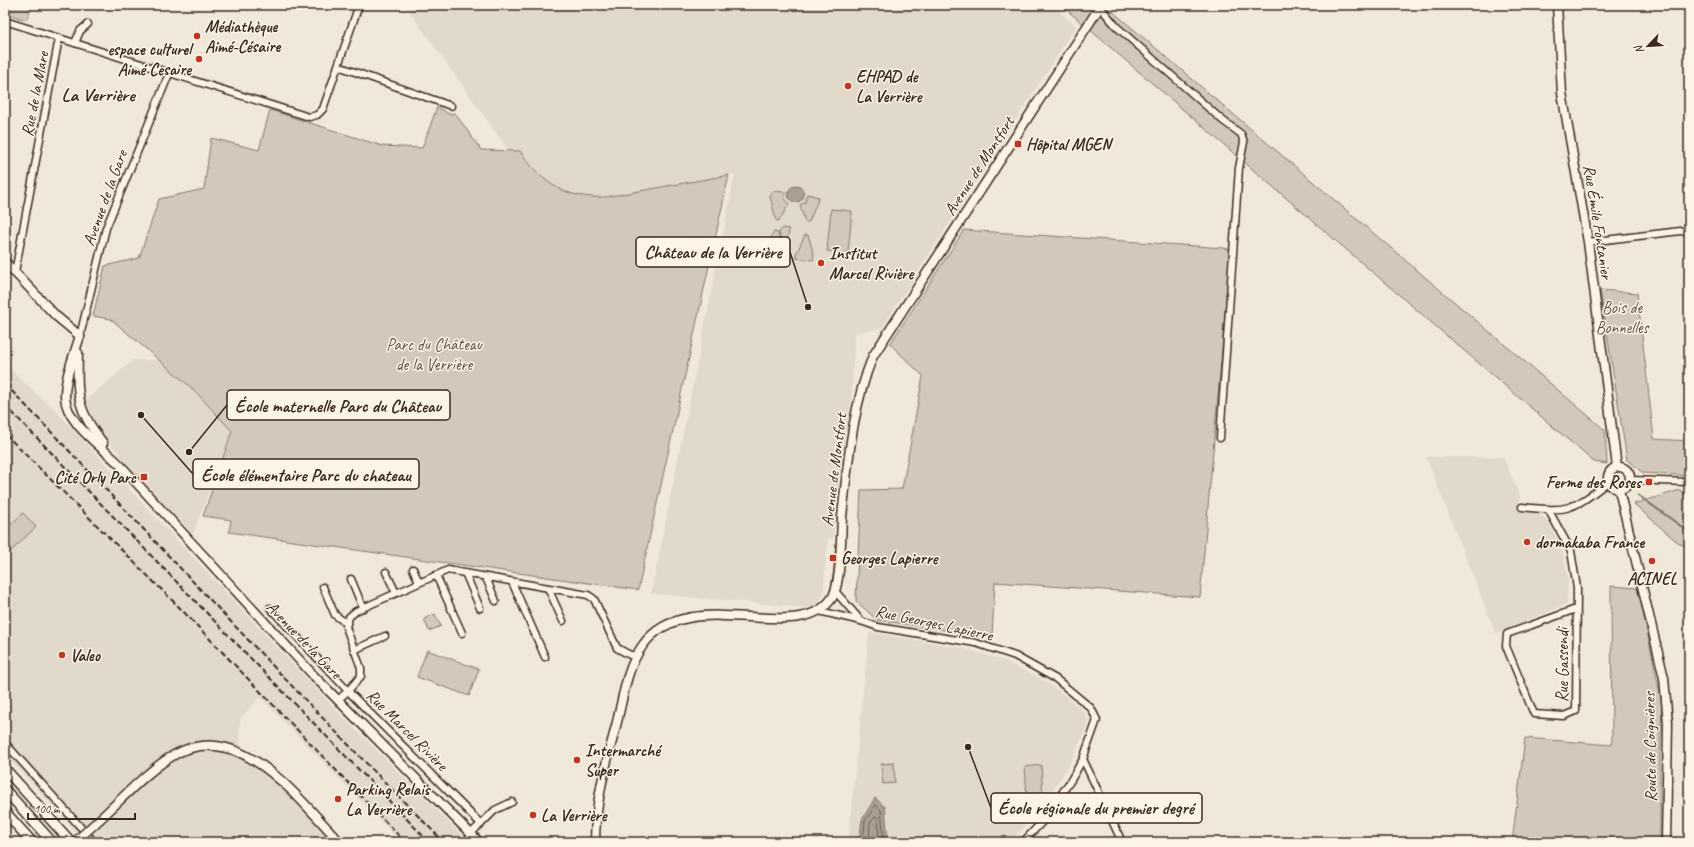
<svg xmlns="http://www.w3.org/2000/svg" width="1694" height="847" font-family="Caveat,sans-serif">
<style>
.built{fill:#e1d9c9}
.green{fill:#d2c9ba;stroke:#867a6c}
.water{fill:#aaa091;stroke:#7e7163}
.lines{fill:none;stroke-linecap:round;stroke-linejoin:round}
.shore{stroke:#67594c;stroke-width:1}
.stream{stroke:#7e7163;stroke-width:2}
.street-casing{stroke:#3b2a1e;stroke-width:9}
.secondary-casing{stroke:#3b2a1e;stroke-width:11}
.primary-casing{stroke:#3b2a1e;stroke-width:12}
.street{stroke:#fcf5e5;stroke-width:6}
.secondary{stroke:#fcf5e5;stroke-width:8}
.primary{stroke:#fcf5e5;stroke-width:9}
.rail{stroke:#3b2a1e;stroke-width:2;stroke-dasharray:6 3;stroke-linecap:butt}
.secondary-bridge-casing{stroke:#3b2a1e;stroke-width:11;stroke-linecap:butt}
.secondary-bridge{stroke:#fcf5e5;stroke-width:8}
.poi-dot{fill:#c8321e;stroke:#fcf5e5;stroke-width:1.5}
.labels{text-anchor:middle;dominant-baseline:central;stroke-width:3;stroke-linejoin:round;paint-order:stroke}
.poi-label{font-size:17px;font-weight:bold;fill:#3b2a1e;stroke:#fcf5e5;text-anchor:start}
.street-label{font-size:17px;fill:#3b2a1e;stroke:#fcf5e5}
.park-label{font-size:17px;fill:#615245;stroke:#fcf5e5}
.quarter-label{font-size:19px;font-weight:bold;fill:#3b2a1e;stroke:#fcf5e5}
.leader{fill:none;stroke:#3b2a1e;stroke-width:1.5}
.callout-dot{fill:#3b2a1e;stroke:#fcf5e5;stroke-width:1.5}
.callout{fill:#fcf5e5;stroke:#3b2a1e;stroke-width:1.5}
.callout-label{font-size:18px;text-anchor:middle;font-weight:bold;fill:#3b2a1e}
</style>
<rect width="100%" height="100%" fill="#f0e9d9"/>
<filter id="ink" filterUnits="userSpaceOnUse"><feTurbulence type="fractalNoise" baseFrequency=".025" numOctaves="2"/><feDisplacementMap in="SourceGraphic" scale="8" xChannelSelector="R" yChannelSelector="G"/><feConvolveMatrix kernelMatrix="1 2 1 2 8 2 1 2 1" color-interpolation-filters="sRGB"/></filter>
<g filter="url(#ink)">
<g class="built">
<polygon points="405,5 1052,5 1076,26 882,328 855,333 851,406 845,437 833,538 828,539 823,596 812,608 651,594 735,174 606,197 591,198 564,192 541,178 520,152 509,151"/>
<polygon points="133,360 158,360 194,390 232,431 193,534 134,472 98,429 86,400"/>
<polygon points="5,365 56,411 334,708 469,842 401,842 260,697 241,718 239,730 242,757 277,782 333,842 85,842 5,754"/>
<polygon points="1426,457 1503,457 1520,496 1519,509 1537,511 1550,524 1562,550 1568,578 1567,604 1496,634"/>
<polygon points="869,632 962,648 1000,659 1036,676 1054,687 1079,707 1088,719 1088,725 1067,769 1038,811 1010,842 848,842"/>
</g>
<g class="green">
<polygon points="5,5 33,5 26,20 5,13"/>
<polygon points="1061,5 1105,5 1605,430 1607,464 1594,462"/>
<path d="M437 107 449 114 455 113 481 150 520 151C543 184 565 199 606 197L729 175 638 590 229 532 231 520 203 516 232 431 194 390 111 319 93 316 105 266 139 258 159 199 204 189 211 138 259 150 270 110 382 146 422 148Z"/>
<polygon points="773,191 785,192 785,199 789,204 779,221 776,220 770,196"/>
<polygon points="807,194 819,197 809,222 805,222 800,205 805,202"/>
<polygon points="831,209 852,211 848,253 827,251"/>
<polygon points="783,228 789,229 787,252 784,252 779,232"/>
<polygon points="964,230 1225,248 1231,250 1200,597 995,582 992,637 877,620 856,601 861,490 902,489 923,376 890,344"/>
<polygon points="774,232 778,233 782,252 781,256 764,255 764,250"/>
<polygon points="805,235 808,235 814,255 813,260 796,258 796,254"/>
<polygon points="1600,290 1637,293 1654,439 1689,441 1689,476 1643,473 1627,460"/>
<polygon points="1680,490 1689,497 1689,549 1675,540 1634,504"/>
<polygon points="23,513 36,527 8,554 5,550 5,530"/>
<polygon points="1611,586 1638,588 1662,703 1660,761 1660,842 1512,842 1525,738 1612,745"/>
<polygon points="435,614 441,626 429,631 424,619"/>
<polygon points="427,650 479,669 469,696 417,677"/>
<polygon points="894,763 895,783 883,784 881,764"/>
<polygon points="1041,765 1043,797 1027,799 1025,767"/>
</g>
<g class="water">
<circle cx="796" cy="194" r="8"/>
<polygon points="875,798 885,807 888,842 859,842 862,820"/>
</g>
<g class="lines">
<g class="shore">
<polyline points="863,842 865,821 876,805 881,810 884,842"/>
<polyline points="869,842 870,823 876,816 878,818 879,842"/>
</g>
<polyline class="stream" points="1638,495 1689,532"/>
<defs>
<g id="street">
<polyline points="1100,7 1117,27 1222,120 1241,134 1244,142 1239,168 1220,438"/>
<polyline points="5,21 309,117 317,115 323,109 359,5"/>
<polyline points="75,43 80,31 88,24"/>
<polyline points="338,66 451,106"/>
<polyline points="1588,242 1689,230"/>
<polyline points="15,272 59,38"/>
<polyline points="80,336 106,228 169,74"/>
<polyline points="1630,480 1689,482"/>
<path d="M1522 507C1569 512 1571 511 1608 482"/>
<polyline points="1548,509 1571,551 1577,588 1576,711 1564,716 1534,714 1506,646 1507,634 1576,609"/>
<polyline points="413,569 419,582"/>
<polyline points="386,572 396,593"/>
<polyline points="436,575 462,633"/>
<polyline points="466,575 480,608"/>
<polyline points="486,578 496,601"/>
<polyline points="351,579 363,608"/>
<polyline points="512,582 545,657"/>
<polyline points="323,587 335,615 346,623"/>
<polyline points="548,588 563,621"/>
<polyline points="835,591 861,621"/>
<polyline points="270,608 348,691 339,699"/>
<polyline points="819,611 861,621 878,627 976,643 1015,656 1056,679 1091,708 1097,720 1083,759 1071,780 1042,822 1023,842"/>
<polyline points="354,650 385,636"/>
<polyline points="5,743 94,842"/>
<polyline points="1083,759 1122,842"/>
<polyline points="512,802 495,810 481,824 348,691 361,676 361,668 346,627 349,617 356,611 448,570 588,595 594,599 617,648 630,655 636,655"/>
<polyline points="471,833 481,824"/>
</g>
<g id="secondary">
<polyline points="1557,5 1562,93 1588,242 1617,467"/>
<polyline points="5,262 56,316 80,336"/>
<path d="M80 336C74 355 65 377 65 396 65 423 104 448 121 466L315 677 479 842"/>
<path d="M78 353C77 394 76 409 103 443"/>
<circle cx="1619" cy="478" r="11"/>
<polyline points="1619,490 1664,678 1668,723 1666,842"/>
<path d="M100 819C123 798 148 770 174 755 240 717 300 801 340 842"/>
<path d="M595 842C595 802 606 764 616 726 623 699 626 668 643 645 689 582 799 648 832 598 841 584 841 537 842 517 848 463 852 407 873 356L1101 5"/>
</g>
<g id="primary">
<polyline points="5,769 71,842"/>
<polyline points="5,790 52,842"/>
<polyline points="5,812 32,842"/>
</g>
</defs>
<use href="#street" class="street-casing"/>
<use href="#secondary" class="secondary-casing"/>
<use href="#primary" class="primary-casing"/>
<use href="#street" class="street"/>
<use href="#secondary" class="secondary"/>
<use href="#primary" class="primary"/>
<g class="rail">
<path d="M5 384C152 536 294 692 444 842"/>
<polyline points="5,405 429,842"/>
<polyline points="5,434 179,607 405,842"/>
</g>
<defs>
<polyline id="secondary-bridge" points="75,842 100,819"/>
</defs>
<use href="#secondary-bridge" class="secondary-bridge-casing"/>
<use href="#secondary-bridge" class="secondary-bridge"/>
</g>
</g>
<g class="poi-dot">
<circle cx="197" cy="36" r="4"/>
<circle cx="199" cy="59" r="4"/>
<circle cx="848" cy="86" r="4"/>
<rect x="1014" y="140" width="8" height="8" rx="2"/>
<circle cx="821" cy="263" r="4"/>
<rect x="140" y="473" width="8" height="8" rx="2"/>
<rect x="1645" y="478" width="8" height="8" rx="2"/>
<circle cx="1527" cy="542" r="4"/>
<rect x="829" y="554" width="8" height="8" rx="2"/>
<circle cx="1652" cy="561" r="4"/>
<circle cx="62" cy="655" r="4"/>
<circle cx="577" cy="760" r="4"/>
<circle cx="338" cy="799" r="4"/>
<circle cx="533" cy="815" r="4"/>
</g>
<g class="labels">
<g class="poi-label">
<text x="205" y="26">Médiathèque<tspan x="205" dy="20">Aimé-Césaire</tspan></text>
<text x="191" y="49" text-anchor="end">espace culturel<tspan x="191" dy="20">Aimé Cesaire</tspan></text>
<text x="856" y="76">EHPAD de<tspan x="856" dy="20">La Verrière</tspan></text>
<text x="1026" y="144">Hôpital MGEN</text>
<text x="829" y="253">Institut<tspan x="829" dy="20">Marcel Rivière</tspan></text>
<text x="136" y="477" text-anchor="end">Cité Orly Parc</text>
<text x="1641" y="482" text-anchor="end">Ferme des Roses</text>
<text x="1535" y="542">dormakaba France</text>
<text x="841" y="558">Georges Lapierre</text>
<text x="1652" y="578" text-anchor="middle">ACINEL</text>
<text x="70" y="655">Valeo</text>
<text x="585" y="750">Intermarché<tspan x="585" dy="20">Super</tspan></text>
<text x="346" y="789">Parking Relais<tspan x="346" dy="20">La Verrière</tspan></text>
<text x="541" y="815">La Verrière</text>
</g>
<g class="street-label">
<text transform="translate(35 94) rotate(-79)">Rue de la Mare</text>
<text transform="translate(979 166) rotate(-57)">Avenue de Montfort</text>
<text transform="translate(105 198) rotate(-70)">Avenue de la Gare</text>
<text transform="translate(1598 222) rotate(81)">Rue Émile Fontanier</text>
<text transform="translate(834 470) rotate(-83)">Avenue de Montfort</text>
<text transform="translate(934 623) rotate(12)">Rue Georges Lapierre</text>
<text transform="translate(304 640) rotate(46)">Avenue de la Gare</text>
<text transform="translate(1562 665) rotate(-90)">Rue Gassendi</text>
<text transform="translate(407 730) rotate(45)">Rue Marcel Rivière</text>
<text transform="translate(1650 747) rotate(-91)">Route de Coignières</text>
</g>
<g class="park-label">
<text x="1622" y="307">Bois de<tspan x="1622" dy="20">Bonnelles</tspan></text>
<text x="434" y="344">Parc du Château<tspan x="434" dy="20">de la Verrière</tspan></text>
</g>
<g class="quarter-label">
<text x="98" y="95">La Verrière</text>
</g>
</g>
<path class="leader" d="M808 307L790 252M189 452L227 405M141 415L193 474M968 747L991 808"/>
<g class="callout-dot">
<circle cx="808" cy="307" r="4"/>
<circle cx="189" cy="452" r="4"/>
<circle cx="141" cy="415" r="4"/>
<circle cx="968" cy="747" r="4"/>
</g>
<g class="callout">
<rect x="636" y="237" width="154" height="30" rx="4"/>
<rect x="227" y="390" width="223" height="30" rx="4"/>
<rect x="193" y="459" width="226" height="30" rx="4"/>
<rect x="991" y="793" width="211" height="30" rx="4"/>
</g>
<g class="callout-label">
<text x="713" y="258">Château de la Verrière</text>
<text x="338" y="412">École maternelle Parc du Château</text>
<text x="306" y="481">École élémentaire Parc du chateau</text>
<text x="1096" y="814">École régionale du premier degré</text>
</g>
<rect width="1694" height="847" fill="none" stroke="#fcf5e5" stroke-width="20"/>
<rect x="10" y="10" width="1674" height="827" fill="none" stroke="#3b2a1e" stroke-width="1.5" filter="url(#ink)"/>
<g transform="translate(1648 46) rotate(245)" stroke="#fcf5e5" stroke-width="3" paint-order="stroke">
<path d="M0-3L7 15L0 10L-7 15Z" fill="#3b2a1e"/>
<text y="-6" font-size="11" font-weight="bold" text-anchor="middle" fill="#3b2a1e">N</text>
</g>
<path d="M28 813v6h107v-6" fill="none" stroke="#3b2a1e" stroke-width="2"/>
<text x="34" y="813" font-size="12" fill="#3b2a1e" stroke="#fcf5e5" stroke-width="3" paint-order="stroke">100 m</text>
</svg>
